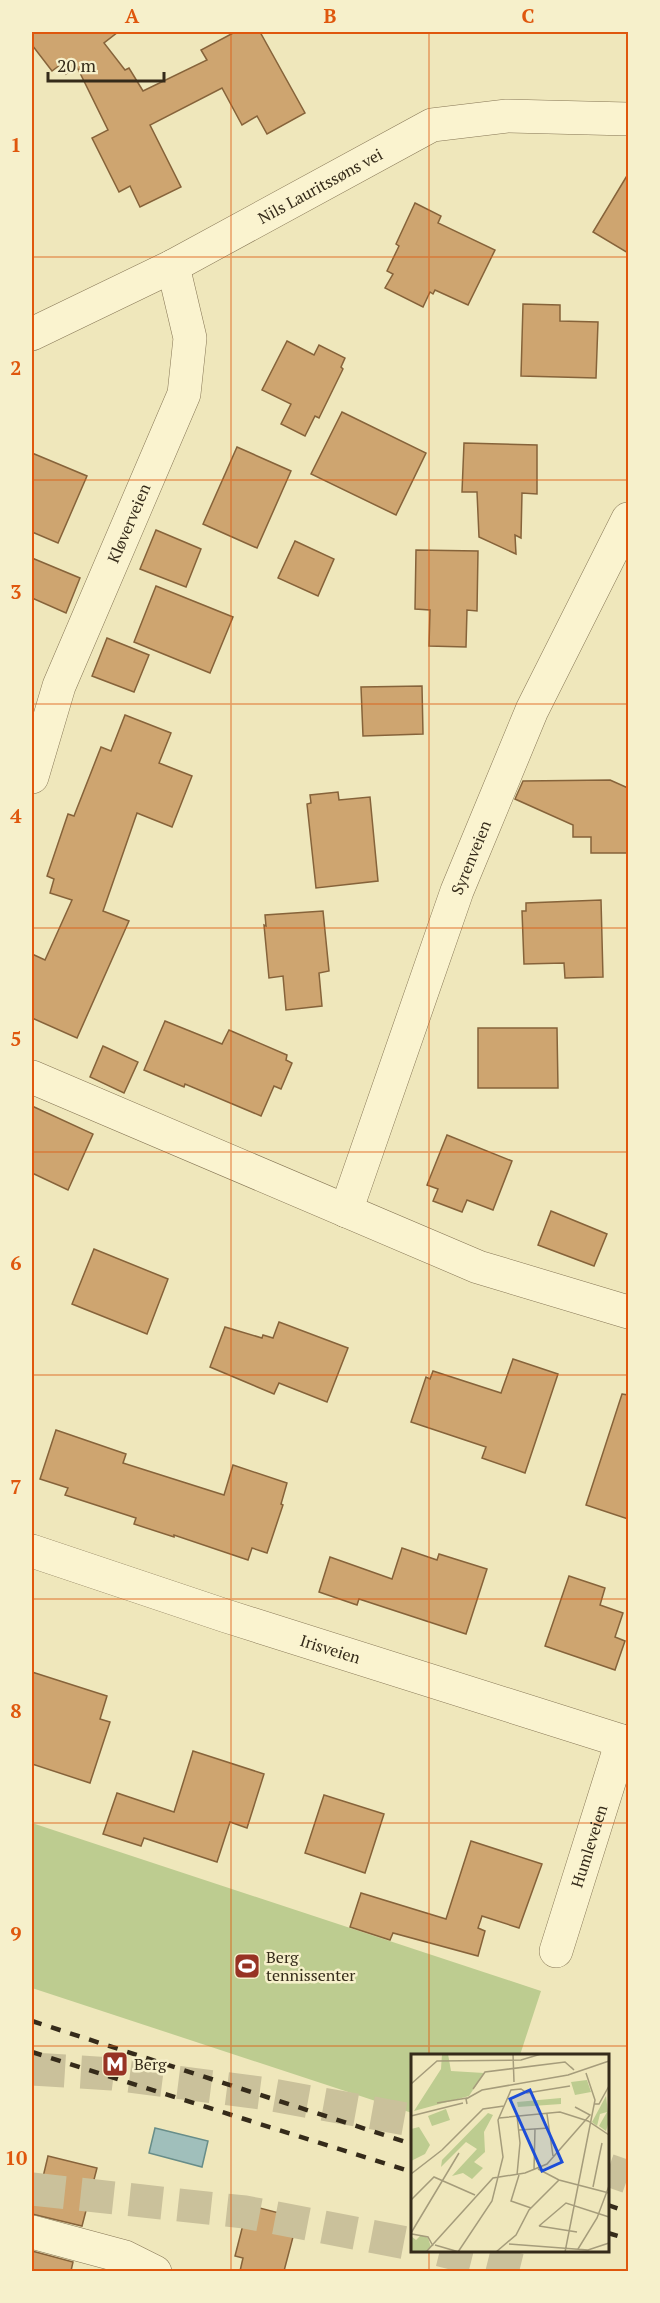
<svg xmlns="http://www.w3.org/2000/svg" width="660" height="2303" font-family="'PT Serif',serif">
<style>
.green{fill:#bdcc90}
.water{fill:#a0bfbb;stroke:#678d89;stroke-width:1.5}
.building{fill:#cea570;stroke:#86633a;stroke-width:1.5}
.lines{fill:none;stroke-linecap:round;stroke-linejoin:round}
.trunk-tunnel{stroke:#cac19b;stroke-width:33;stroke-dasharray:33 16;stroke-linecap:butt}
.minor-casing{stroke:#867655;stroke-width:34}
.minor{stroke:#faf3cf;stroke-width:33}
.rail{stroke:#352b1a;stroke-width:4.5;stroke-dasharray:10 10;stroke-linecap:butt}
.grid{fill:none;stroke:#df570d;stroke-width:1.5;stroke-opacity:0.55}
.labels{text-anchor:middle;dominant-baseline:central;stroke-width:5;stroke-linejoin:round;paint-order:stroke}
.street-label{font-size:16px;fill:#352b1a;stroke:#f6f0cb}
.poi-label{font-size:16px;fill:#352b1a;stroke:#f6f0cb;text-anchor:start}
.inset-road{fill:none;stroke:#a59c7b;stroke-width:1.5}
.view{fill:#1d4ed8;fill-opacity:0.15;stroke:#1d4ed8;stroke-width:3}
.inset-edge{fill:none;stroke:#352b1a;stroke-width:3}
.neatline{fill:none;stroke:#df570d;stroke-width:2}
.grid-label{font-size:20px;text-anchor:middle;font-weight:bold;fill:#df570d}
</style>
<rect width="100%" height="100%" fill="#efe7bb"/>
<polygon class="green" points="32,1823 541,1991 520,2055 412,2056 412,2113 32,1988"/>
<polygon class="water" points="155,2128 208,2141 202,2167 149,2153"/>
<g class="building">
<polygon points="32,32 118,32 104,43 125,70 129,68 143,91 207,60 201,50 235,32 260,32 305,113 267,134 257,116 242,125 222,88 150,125 181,187 140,207 130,186 119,192 92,138 108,130 76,65 66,74 60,65 52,71 32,45"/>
<polygon points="628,174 628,253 593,232"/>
<polygon points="415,203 441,216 438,223 495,250 468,305 435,290 433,294 430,292 423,307 385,288 393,274 387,271 399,246 396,244"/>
<polygon points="523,304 560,305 560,321 598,322 596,378 521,376"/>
<polygon points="287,341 314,355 319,345 345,358 341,367 343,369 319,418 315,416 305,436 281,424 291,404 262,390"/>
<polygon points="342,412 426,453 396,515 311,474"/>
<polygon points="464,443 537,445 537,494 522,493 521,538 515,535 516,554 479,537 477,492 462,492"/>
<polygon points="237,447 291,471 257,548 203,524"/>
<polygon points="32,453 87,476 58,543 32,532"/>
<polygon points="156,530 201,549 186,587 140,569"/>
<polygon points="295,541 334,559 318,596 278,578"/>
<polygon points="416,550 478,551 477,611 467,610 466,647 429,646 430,610 415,609"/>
<polygon points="32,558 80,578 66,613 32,598"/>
<polygon points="156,586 233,617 210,673 134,642"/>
<polygon points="107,638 149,655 134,692 92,676"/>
<polygon points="422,686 423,734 363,736 361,687"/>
<polygon points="125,715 171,733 159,763 192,776 172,827 137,813 103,911 129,921 77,1038 32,1018 32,954 45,960 72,900 50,893 54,879 47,876 68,814 74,816 101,747 111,751"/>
<polygon points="610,780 628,788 628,853 591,853 591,837 573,837 573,825 515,799 523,781"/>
<polygon points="338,792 339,800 370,797 378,881 316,888 307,804 311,803 310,795"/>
<polygon points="601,900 603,977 565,978 564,963 524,964 522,911 526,911 526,903"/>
<polygon points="323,911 329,971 319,973 322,1006 286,1010 283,976 269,978 264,925 266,926 265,915"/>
<polygon points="165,1021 222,1044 229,1030 287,1055 286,1060 292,1063 281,1089 274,1086 261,1116 185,1084 184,1087 144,1070"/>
<polygon points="478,1028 557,1028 558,1088 478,1088"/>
<polygon points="103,1046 138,1062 124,1093 90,1077"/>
<polygon points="32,1106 93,1134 68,1190 32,1173"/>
<polygon points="447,1135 512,1161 493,1210 467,1200 462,1212 433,1201 438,1189 427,1185"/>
<polygon points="551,1211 607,1234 594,1266 538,1245"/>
<polygon points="94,1249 168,1279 147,1334 72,1304"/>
<polygon points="279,1322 348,1348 327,1402 279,1383 274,1394 210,1367 225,1327 262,1338 263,1335 273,1338"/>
<polygon points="513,1359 558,1374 525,1473 482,1458 486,1447 411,1422 426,1377 430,1379 433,1371 501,1393"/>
<polygon points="622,1394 628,1395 628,1519 586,1505"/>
<polygon points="56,1430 126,1454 123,1463 224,1495 233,1465 287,1483 281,1504 283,1505 267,1553 252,1548 248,1560 174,1535 174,1537 134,1524 136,1518 65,1495 68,1488 40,1479"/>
<polygon points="402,1548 437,1560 439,1554 487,1569 466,1634 359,1599 357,1605 319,1592 330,1557 392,1579"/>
<polygon points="569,1576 605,1588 600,1605 623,1613 615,1637 625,1641 615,1670 545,1646"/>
<polygon points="32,1672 107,1696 100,1719 110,1722 90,1783 32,1764"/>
<polygon points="193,1751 264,1774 247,1828 230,1822 217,1862 144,1838 141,1846 103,1834 117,1793 174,1812"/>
<polygon points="324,1795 384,1814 365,1873 305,1853"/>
<polygon points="471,1841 542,1864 519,1928 482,1916 478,1928 485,1931 478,1956 393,1933 390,1940 350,1927 361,1893 446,1919"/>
<polygon points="48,2156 97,2168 82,2226 32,2214 32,2192 39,2194"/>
<polygon points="248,2205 298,2218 284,2271 240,2271 243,2258 235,2256"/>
<polygon points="32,2251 73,2262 71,2271 32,2271"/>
</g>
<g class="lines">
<g class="trunk-tunnel">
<polyline points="32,2069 112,2074 261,2093 412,2120"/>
<polyline points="608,2170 628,2177"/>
<polyline points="32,2189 245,2212 412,2244"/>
<polyline points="440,2250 528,2272"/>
</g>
<defs>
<g id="minor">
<path id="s1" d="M32 334 173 266 432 125 507 116 628 119"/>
<path id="s2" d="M32 777 59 686 184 394 190 338 173 266"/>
<polyline points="32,1077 478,1267 628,1312"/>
<path id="s3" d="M346 1211 457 891 532 710 628 519"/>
<path id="s4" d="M32 1551 226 1616 628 1743"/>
<path id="s5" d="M556 1951 622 1741"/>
<polyline points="32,2232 125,2257 155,2272"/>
</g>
</defs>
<use href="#minor" class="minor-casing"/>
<use href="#minor" class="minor"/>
<g class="rail">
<polyline points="32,2021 412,2144"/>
<polyline points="32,2052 412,2172"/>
<polyline points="608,2205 628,2212"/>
<polyline points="608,2233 628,2239"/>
</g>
</g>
<path class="grid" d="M231 32V2272M429 32V2056M32 257H628M32 480H628M32 704H628M32 928H628M32 1152H628M32 1375H628M32 1599H628M32 1823H628M32 2046H628M429 2250V2272"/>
<defs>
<symbol id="stadium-square" viewBox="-11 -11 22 22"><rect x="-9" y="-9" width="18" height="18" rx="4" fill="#973324" stroke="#f6f0cb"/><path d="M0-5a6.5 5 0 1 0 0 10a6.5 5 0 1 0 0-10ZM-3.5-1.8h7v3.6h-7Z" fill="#fff"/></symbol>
<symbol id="metro-square" viewBox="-11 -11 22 22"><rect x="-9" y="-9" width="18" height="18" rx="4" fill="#973324" stroke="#f6f0cb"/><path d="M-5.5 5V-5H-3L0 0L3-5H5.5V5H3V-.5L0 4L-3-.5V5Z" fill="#fff"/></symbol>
</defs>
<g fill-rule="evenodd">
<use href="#stadium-square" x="232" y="1951" width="30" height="30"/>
<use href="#metro-square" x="100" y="2049" width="30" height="30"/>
</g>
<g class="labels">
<g class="street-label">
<text stroke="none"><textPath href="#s1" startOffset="324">Nils Lauritssøns vei</textPath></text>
<text stroke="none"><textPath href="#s2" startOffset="272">Kløverveien</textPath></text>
<text stroke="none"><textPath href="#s3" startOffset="375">Syrenveien</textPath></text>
<text stroke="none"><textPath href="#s4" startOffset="314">Irisveien</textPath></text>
<text stroke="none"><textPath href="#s5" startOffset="110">Humleveien</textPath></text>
</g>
<g class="poi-label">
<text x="266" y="1957">Berg<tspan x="266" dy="18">tennissenter</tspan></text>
<text x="134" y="2064">Berg</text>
</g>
</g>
<g transform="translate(411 2054)">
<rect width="198" height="198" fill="#efe7bb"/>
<path d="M31 0H37L40 17 73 19 58 42 3 57 30 15ZM176 26 180 38 164 41 160 28ZM195 42 198 67 195 77 188 72 196 58 189 60 186 72 181 68ZM150 44V50L107 53 106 48ZM35 55 39 66 21 72 17 62ZM77 59 82 61 73 78 74 98 63 108 72 114 61 125 52 119 41 122 66 95 55 88 30 113 31 106ZM8 73 19 91 14 100 0 107V75ZM10 181 17 184 20 193 14 198H0V182L5 186Z" fill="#bdcc90"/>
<path class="inset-road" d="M102 0 103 28M0 30 26 7 110 6 130 0M62 35 74 18 154 8 163 16 160 13M26 49 56 44M56 50 55 45 71 36 157 21 198 7M183 50H188L198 32M136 60 142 102M0 62 52 49M88 64 149 58 177 67 198 81M108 76 138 74M127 115 148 126 198 139M123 116 124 75M0 120 31 96 72 55 93 52M106 121 109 89 106 62M108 121 100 147 120 154M182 133 191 89M0 146 23 123 64 141M128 172 155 149 198 163M128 172 166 178M0 179 48 99M1 180 17 183 22 192M98 190 177 196 198 189M24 191 48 198M167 195 186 164 198 132M15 198 82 124 114 119 136 110 179 61 164 53M47 198 81 147 92 103 87 66 100 36 110 35 116 39 159 32M85 198 105 181 118 156 148 126M154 198 184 46 175 19"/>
<path class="view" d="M119 36 151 108 131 117 99 45Z"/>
<rect width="198" height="198" class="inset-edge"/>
</g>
<rect width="660" height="2303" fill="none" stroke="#f6f0cb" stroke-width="66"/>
<path d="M48 72v9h116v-9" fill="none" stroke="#352b1a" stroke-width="3"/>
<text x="57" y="72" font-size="18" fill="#352b1a" stroke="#f6f0cb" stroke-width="4.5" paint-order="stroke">20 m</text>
<rect x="33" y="33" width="594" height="2237" class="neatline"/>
<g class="grid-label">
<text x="132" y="23">A</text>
<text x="330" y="23">B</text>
<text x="528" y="23">C</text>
<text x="16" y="152">1</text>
<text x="16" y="375">2</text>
<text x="16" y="599">3</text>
<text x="16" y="823">4</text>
<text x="16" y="1046">5</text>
<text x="16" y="1270">6</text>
<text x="16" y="1494">7</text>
<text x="16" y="1718">8</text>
<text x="16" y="1941">9</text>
<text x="16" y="2165">10</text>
</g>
</svg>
